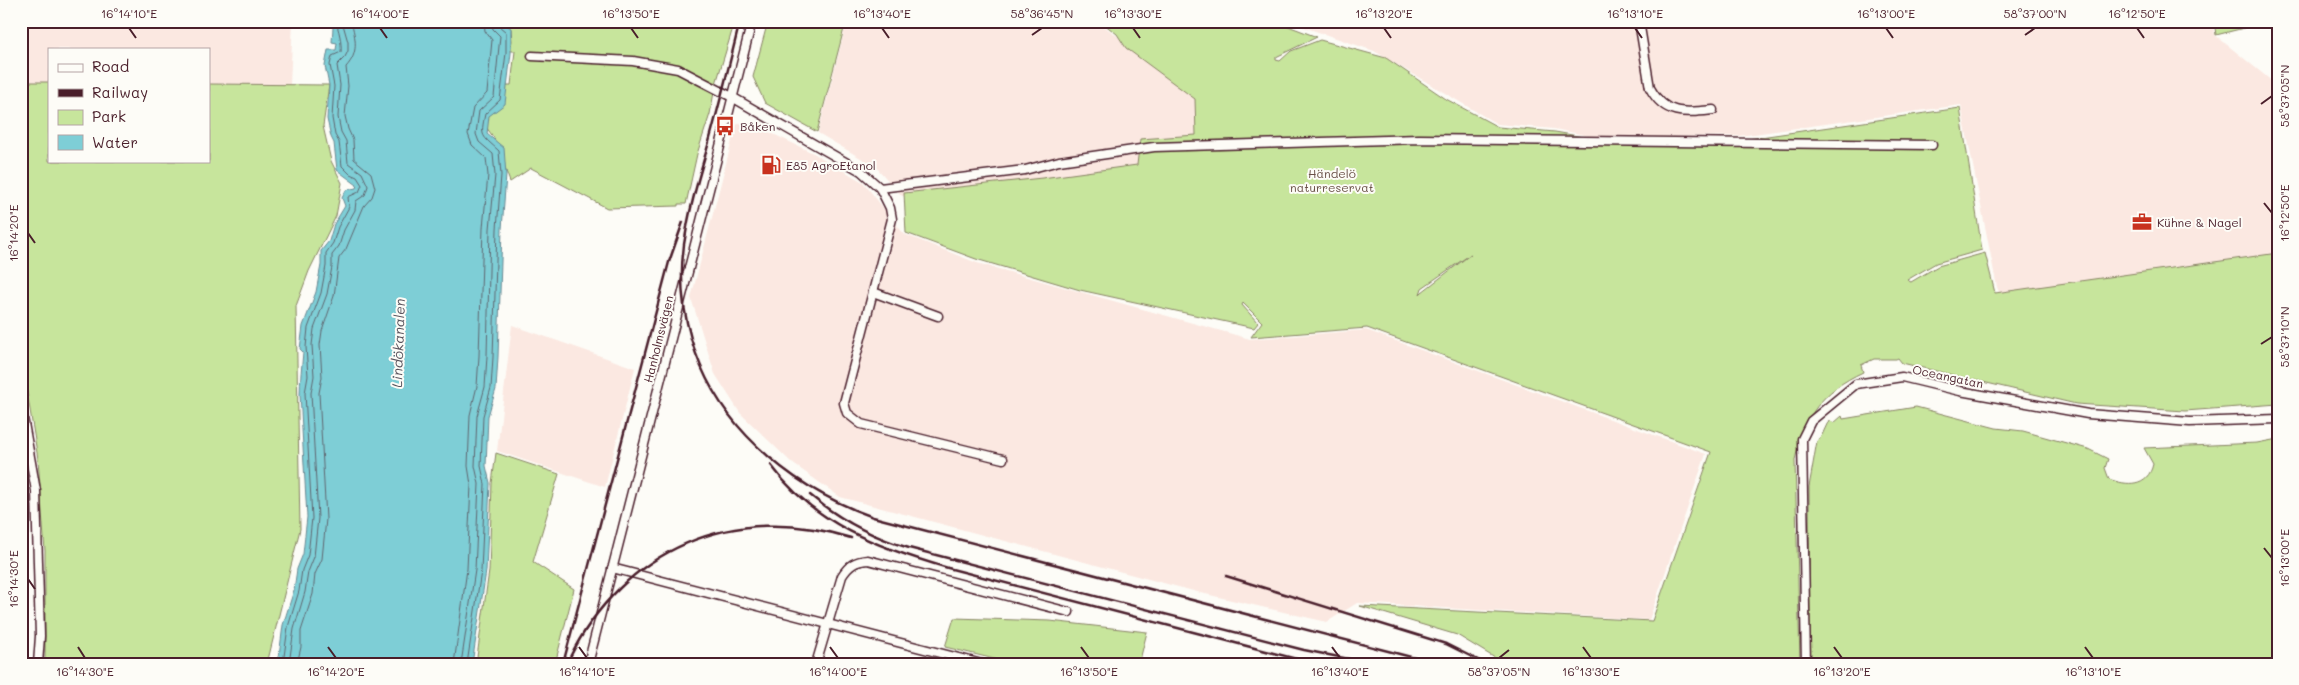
<svg xmlns="http://www.w3.org/2000/svg" width="2299" height="685" font-family="Mali,sans-serif">
<style>
.built{fill:#fbe8e1}
.green{fill:#c7e59c;stroke:#888264;fill-rule:evenodd}
.water{fill:#7eced6;stroke:#698892}
.lines{fill:none;stroke-linecap:round;stroke-linejoin:round}
.shore{stroke:#5f656f;stroke-width:1}
.street-casing{stroke:#4a1f2b;stroke-width:11}
.street{stroke:#fdfcf7;stroke-width:8}
.rail{stroke:#4a1f2b;stroke-width:2.5}
.ticks{fill:none;stroke:#4a1f2b;stroke-width:2}
.labels{text-anchor:middle;dominant-baseline:central;stroke-width:4;stroke-linejoin:round;paint-order:stroke}
.poi-label{font-size:12px;fill:#4a1f2b;stroke:#fdfcf7;text-anchor:start}
.park-label{font-size:12px;fill:#695047;stroke:#fdfcf7}
.street-label{font-size:12px;fill:#4a1f2b;stroke:#fdfcf7}
.water-label{font-size:14px;font-style:italic;fill:#5a545e;stroke:#fdfcf7}
.neatline{fill:none;stroke:#4a1f2b;stroke-width:2}
.ticks-label{font-size:12px;text-anchor:middle;fill:#4a1f2b}
</style>
<rect width="100%" height="100%" fill="#fdfcf7"/>
<filter id="ink" filterUnits="userSpaceOnUse"><feTurbulence type="fractalNoise" baseFrequency=".02" numOctaves="2"/><feDisplacementMap in="SourceGraphic" scale="10" xChannelSelector="R" yChannelSelector="G"/><feConvolveMatrix kernelMatrix="1 2 1 2 8 2 1 2 1" color-interpolation-filters="sRGB"/></filter>
<g filter="url(#ink)">
<g class="built">
<polygon points="21,21 293,21 290,85 209,84 209,49 49,49 49,82 21,82"/>
<polygon points="847,21 1097,21 1199,97 1201,138 1139,168 1042,182 902,196 876,167 818,133"/>
<polygon points="1286,21 2212,21 2215,35 2278,86 2278,262 2004,306 1997,287 1961,105 1739,136 1600,138 1554,129 1497,124 1374,51"/>
<polygon points="746,121 815,154 863,182 904,234 977,263 1250,339 1366,330 1706,454 1649,620 1357,603 1327,622 1201,593 840,497 792,463 740,413 715,374 691,298 736,125"/>
<polygon points="512,325 635,368 605,487 497,451"/>
</g>
<g class="green">
<polygon points="503,21 735,21 715,87 710,114 697,154 686,204 678,204 678,206 607,208 531,168 510,182 494,138 484,124 507,85 511,85 515,51 510,51 512,41 511,29"/>
<polygon points="768,21 846,21 817,132 765,103 753,77"/>
<path d="M1100 21H1275L1317 37 1276 57V60L1280 61 1291 51 1320 40 1386 58 1446 99 1498 127 1555 132 1601 140H1740L1960 108 1982 250 1936 263 1907 280 1911 282 1938 266 1985 253 1995 293 2278 253V404L2185 411 2076 404 1902 363 1898 358 1896 359H1874L1861 365 1863 372C1822 391 1804 416 1795 460L1800 664H1505L1457 635 1360 606 1652 621 1711 452 1367 328 1251 337 1262 322 1243 303 1242 305 1258 323 1254 328 1080 290 976 259 906 233 904 193 1042 178 1137 165 1140 139 1196 135 1195 99 1126 48 1117 34ZM1471 254 1422 292 1420 294 1422 288Z"/>
<polygon points="2214,21 2272,21 2216,35"/>
<polygon points="21,82 49,82 49,161 209,161 209,84 329,85 323,126 331,161 342,183 336,216 309,271 296,306 300,529 267,664 45,664 45,551 38,459 21,355"/>
<path d="M1916 407 1996 428 2023 431 2088 449 2108 459 2105 468 2109 479C2127 486 2148 487 2153 464L2144 448 2257 443 2278 439V664H1810L1809 487 1817 441 1822 435 1829 420 1834 423 1842 416 1843 419Z"/>
<polygon points="496,453 559,474 533,562 574,589 555,664 476,664 489,571 492,483"/>
<polygon points="954,618 1050,621 1147,632 1139,664 1015,664 945,647"/>
</g>
<path class="water" d="M329 21H499L511 28V53L505 104 489 116 487 134 504 148 506 175 502 229 498 357 496 389 488 416 486 466 490 483 486 571 472 664H278L283 625 294 590 297 569 303 554 307 517 300 394C300 380 302 365 303 352L300 349 303 326 316 292 321 265V251L329 241 334 224 345 206 342 198 346 190 356 188 357 185 337 170 334 143 331 137 327 119 329 85 325 66 328 50H336L337 43 332 42 333 28Z"/>
<g class="lines">
<g class="shore">
<path d="M283 664 288 627 299 591 302 570 308 555 312 518 305 393 308 376 306 347 308 328 321 293 326 266V253L333 243 338 227 349 207 348 197 359 192 362 185 357 177 350 174 342 166 339 142 335 135 332 118 334 86 330 65 332 56 341 52C342 44 339 28 335 21"/>
<polyline points="289,664 294,629 305,592 308,572 314,557 318,518 311,393 314,376 312,345 314,329 327,294 332,267 332,255 339,246 344,230 355,210 356,201 365,195 368,186 362,173 348,163 346,141 341,132 338,117 340,85 337,65 345,57 348,51 348,42 342,21"/>
<path d="M297 664 301 647V631L313 594 315 574 322 559 326 519 319 393 322 377 320 345 322 331 334 296 339 258 346 249 364 206 372 197 375 188 371 173 354 159 353 140 348 129 345 116 348 86 346 67C359 53 356 39 351 21"/>
<polyline points="454,664 467,569 471,485 468,466 470,415 477,386 479,356 483,228 488,175 486,158 472,145 468,134 473,108 487,93 492,40 485,31 484,21"/>
<polyline points="461,664 475,570 479,484 475,466 477,416 485,387 487,356 490,229 495,175 493,154 479,142 476,134 479,111 494,97 500,36 493,29 491,21"/>
<path d="M467 664 481 571 485 484 481 466 483 416 491 388 493 357 497 229 501 175 499 151C482 135 480 138 485 114L500 100 506 53V32L499 26 497 21"/>
</g>
<defs>
<g id="street">
<path d="M1639 21 1650 88C1665 116 1685 113 1713 110"/>
<polyline points="532,56 633,61 678,69 732,97 861,171 880,188 890,208 892,219 844,403 847,413 861,424 1003,459"/>
<polyline points="880,188 1025,170 1059,161 1154,147 1419,139 1932,145"/>
<polyline points="873,292 938,316"/>
<polyline points="21,406 36,491 40,636 38,664"/>
<polyline points="612,568 982,664"/>
<polyline points="588,664 752,21"/>
<path d="M816 664 842 576C849 565 855 561 868 560L1069 612"/>
<polyline points="1806,664 1802,439 1811,421 1856,384 1902,377 1960,391 2088,414 2190,422 2278,419"/>
</g>
</defs>
<use href="#street" class="street-casing"/>
<use href="#street" class="street"/>
<g class="rail">
<path d="M740 21C730 62 720 102 709 142 701 170 692 198 687 227 671 303 694 380 747 436 783 474 825 500 873 517L1438 664"/>
<path d="M771 465C814 524 879 548 948 568L1316 664"/>
<path d="M810 495C840 520 872 537 909 548L1304 650 1374 664"/>
<polyline points="1226,576 1446,644 1486,664"/>
<path d="M569 659C623 549 734 501 851 538"/>
<polyline points="563,664 669,262 683,222"/>
</g>
</g>
</g>
<path class="ticks" d="M129 28 136 38M380 28 387 38M631 28 638 38M882 28 889 38M1133 28 1140 38M1384 28 1391 38M1635 28 1642 38M1886 28 1893 38M2137 28 2144 38M1032 35 1042 28M2025 35 2035 28M2261 104 2272 96M2264 203 2272 213M28 233 35 243M2261 344 2272 337M2264 548 2272 558M28 579 35 589M78 647 85 658M328 647 336 658M579 647 587 658M830 647 838 658M1081 647 1089 658M1332 647 1340 658M1583 647 1591 658M1834 647 1842 658M2085 647 2093 658M1499 658 1509 650"/>
<defs>
<symbol id="bus-bare" viewBox="-9 -9 18 18"><path d="M-5-6H5V4H4V6H2V4H-2V6H-4V4H-5ZM-3.5-4V0h7V-4ZM-3.5 1.2v1.5H-2V1.2ZM2 1.2v1.5H3.5V1.2Z" fill="#c8321e" stroke="#fdfcf7" stroke-width="2.5" paint-order="stroke"/></symbol>
<symbol id="fuel-bare" viewBox="-9 -9 18 18"><path d="M-5.5-6h7V0h2V4h1.3V-2.5L3-4.5l.8-.8L6-3V5H2.5V1h-1V6h-7ZM-4.2-4.7v3.2H.2V-4.7Z" fill="#c8321e" stroke="#fdfcf7" stroke-width="2.5" paint-order="stroke"/></symbol>
<symbol id="office-bare" viewBox="-9 -9 18 18"><path d="M-6-3h4V-5.5h4V-3h4V5H-6ZM-1-4.5V-3h2v-1.5ZM-6 0V1H6V0Z" fill="#c8321e" stroke="#fdfcf7" stroke-width="2.5" paint-order="stroke"/></symbol>
</defs>
<g fill-rule="evenodd">
<use href="#bus-bare" x="711" y="112" width="28" height="28"/>
<use href="#fuel-bare" x="757" y="151" width="28" height="28"/>
<use href="#office-bare" x="2128" y="208" width="28" height="28"/>
</g>
<g class="labels">
<g class="poi-label">
<text x="740" y="126">Båken</text>
<text x="786" y="165">E85 AgroEtanol</text>
<text x="2157" y="222">Kühne &amp; Nagel</text>
</g>
<g class="park-label">
<text x="1332" y="173">Händelö<tspan x="1332" dy="14">naturreservat</tspan></text>
</g>
<g class="street-label">
<text transform="translate(658 339) rotate(-76)">Hanholmsvägen</text>
<text transform="translate(1948 376) rotate(12)">Oceangatan</text>
</g>
<g class="water-label">
<text transform="translate(398 343) rotate(-88)">Lindökanalen</text>
</g>
</g>
<rect width="2299" height="685" fill="none" stroke="#fdfcf7" stroke-width="55"/>
<rect x="48" y="48" width="162" height="115" fill="#fdfcf7" stroke="#b5a4a5"/>
<rect x="58" y="64" width="25" height="8" fill="#fdfcf7" stroke="#b5a4a5"/>
<text x="92" y="72" font-size="15" fill="#4a1f2b">Road</text>
<rect x="58" y="89" width="25" height="8" fill="#4a1f2b" stroke="#b5a4a5"/>
<text x="92" y="98" font-size="15" fill="#4a1f2b">Railway</text>
<rect x="58" y="110" width="25" height="15" fill="#c7e59c" stroke="#b5a4a5"/>
<text x="92" y="122" font-size="15" fill="#4a1f2b">Park</text>
<rect x="58" y="135" width="25" height="15" fill="#7eced6" stroke="#b5a4a5"/>
<text x="92" y="148" font-size="15" fill="#4a1f2b">Water</text>
<rect x="28" y="28" width="2244" height="630" class="neatline"/>
<g class="ticks-label">
<text x="129" y="18">16°14'10"E</text>
<text x="380" y="18">16°14'00"E</text>
<text x="631" y="18">16°13'50"E</text>
<text x="882" y="18">16°13'40"E</text>
<text x="1042" y="18">58°36'45"N</text>
<text x="1133" y="18">16°13'30"E</text>
<text x="1384" y="18">16°13'20"E</text>
<text x="1635" y="18">16°13'10"E</text>
<text x="1886" y="18">16°13'00"E</text>
<text x="2035" y="18">58°37'00"N</text>
<text x="2137" y="18">16°12'50"E</text>
<text transform="translate(2285 96) rotate(-90)" y="4">58°37'05"N</text>
<text transform="translate(2285 213) rotate(-90)" y="4">16°12'50"E</text>
<text transform="translate(14 233) rotate(-90)" y="4">16°14'20"E</text>
<text transform="translate(2285 337) rotate(-90)" y="4">58°37'10"N</text>
<text transform="translate(2285 558) rotate(-90)" y="4">16°13'00"E</text>
<text transform="translate(14 579) rotate(-90)" y="4">16°14'30"E</text>
<text x="85" y="676">16°14'30"E</text>
<text x="336" y="676">16°14'20"E</text>
<text x="587" y="676">16°14'10"E</text>
<text x="838" y="676">16°14'00"E</text>
<text x="1089" y="676">16°13'50"E</text>
<text x="1340" y="676">16°13'40"E</text>
<text x="1499" y="676">58°37'05"N</text>
<text x="1591" y="676">16°13'30"E</text>
<text x="1842" y="676">16°13'20"E</text>
<text x="2093" y="676">16°13'10"E</text>
</g>
</svg>
